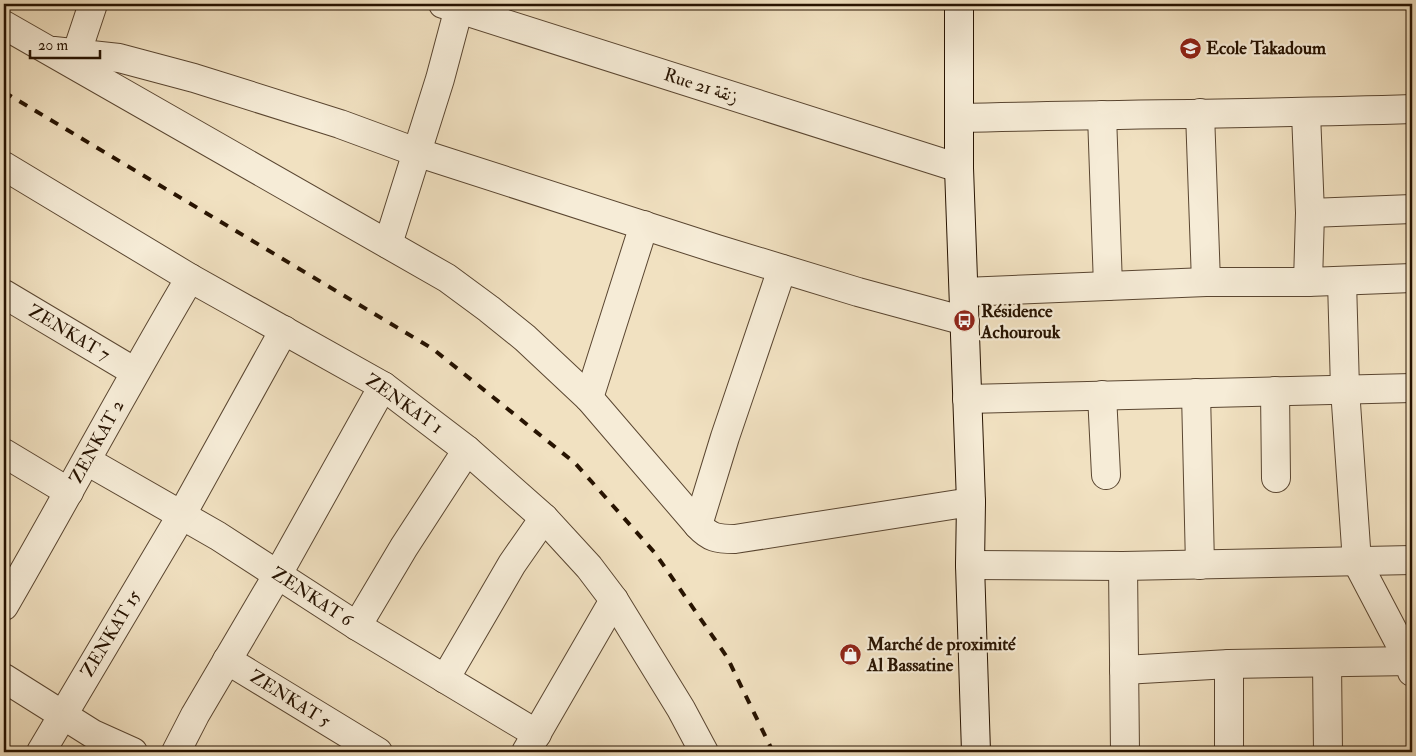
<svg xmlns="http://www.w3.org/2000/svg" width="1416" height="756" font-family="'IM FELL Double Pica',Amiri,serif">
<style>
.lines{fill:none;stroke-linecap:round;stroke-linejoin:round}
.minor-casing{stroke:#5a4631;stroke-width:30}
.secondary-casing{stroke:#271301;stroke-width:30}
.minor{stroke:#f6ecd7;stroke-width:28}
.secondary{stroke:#f6ecd7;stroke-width:28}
.rail{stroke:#271301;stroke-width:4;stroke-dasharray:9 9;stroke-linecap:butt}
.labels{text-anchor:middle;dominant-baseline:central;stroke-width:4.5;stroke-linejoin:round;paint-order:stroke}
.poi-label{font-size:18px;font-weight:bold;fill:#271301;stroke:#f6ecd7;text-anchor:start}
.street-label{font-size:18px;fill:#271301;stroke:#f6ecd7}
</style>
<rect width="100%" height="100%" fill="#f1e1c1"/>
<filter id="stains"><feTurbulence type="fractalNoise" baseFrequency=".004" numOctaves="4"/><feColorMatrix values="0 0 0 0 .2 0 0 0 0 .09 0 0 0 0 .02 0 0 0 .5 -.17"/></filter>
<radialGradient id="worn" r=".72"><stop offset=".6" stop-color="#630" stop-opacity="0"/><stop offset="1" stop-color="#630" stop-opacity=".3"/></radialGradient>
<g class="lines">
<defs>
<g id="minor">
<polyline points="443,4 959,168"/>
<path d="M4 25 447 278 489 309 525 338 589 398 698 525C710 538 717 539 735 539L971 502"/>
<polyline points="54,51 119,58 194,78 340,124 416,152 717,249 858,292 965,321"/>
<polyline points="77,52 93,4"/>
<polyline points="1200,113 1206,282"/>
<polyline points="1306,113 1310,213"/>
<polyline points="1102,115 1108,286"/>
<path d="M959 118C1110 114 1261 114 1412 109"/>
<polyline points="4,166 190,278 383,386 467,450 544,518 589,567 614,600 681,709 704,752"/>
<polyline points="388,244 440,79 460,4"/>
<polyline points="1342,281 1345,389 1357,562 1409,661 1412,672"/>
<polyline points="1308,282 1310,213 1412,209"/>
<polyline points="964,292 1206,282 1308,282 1412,278"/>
<polyline points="4,294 135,372"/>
<polyline points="1275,391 1276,478"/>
<polyline points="1196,393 1200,565"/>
<polyline points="1102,395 1106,475"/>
<polyline points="589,398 644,225"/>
<polyline points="967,399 1412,388"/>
<polyline points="4,453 69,492"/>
<polyline points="87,461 218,536 357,626 537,734"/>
<polyline points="698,525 725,437 782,269"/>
<polyline points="970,565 1123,566 1412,560"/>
<polyline points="1123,566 1125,752"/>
<path d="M4 606C67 497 126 386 190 278"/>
<polyline points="357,626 404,547 467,450"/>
<polyline points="227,660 378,752"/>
<polyline points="1327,663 1328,752"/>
<polyline points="1229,664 1229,752"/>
<polyline points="1124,670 1229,664 1412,661"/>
<polyline points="4,678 93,734 133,752"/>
<polyline points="445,679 512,564 544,518"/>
<polyline points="41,752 181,516 284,330"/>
<polyline points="176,752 195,715 278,574 383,386"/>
<polyline points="526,752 614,600"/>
</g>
<polyline id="secondary" points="959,4 959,168 971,502 970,565 976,752"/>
</defs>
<use href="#minor" class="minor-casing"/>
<use href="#secondary" class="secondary-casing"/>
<use href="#minor" class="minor"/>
<use href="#secondary" class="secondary"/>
<polyline class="rail" points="4,92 433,349 575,463 655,553 727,657 773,752"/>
</g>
<defs>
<symbol id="school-disc" viewBox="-11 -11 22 22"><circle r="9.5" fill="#8f2418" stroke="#f6ecd7"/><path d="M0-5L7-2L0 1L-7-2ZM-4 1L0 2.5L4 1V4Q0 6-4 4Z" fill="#fff"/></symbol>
<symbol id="bus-disc" viewBox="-11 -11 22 22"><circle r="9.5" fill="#8f2418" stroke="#f6ecd7"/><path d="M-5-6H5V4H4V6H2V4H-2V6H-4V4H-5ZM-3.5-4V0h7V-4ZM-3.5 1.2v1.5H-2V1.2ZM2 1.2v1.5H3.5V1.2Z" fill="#fff"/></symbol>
<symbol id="shop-disc" viewBox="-11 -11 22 22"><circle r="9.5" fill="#8f2418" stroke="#f6ecd7"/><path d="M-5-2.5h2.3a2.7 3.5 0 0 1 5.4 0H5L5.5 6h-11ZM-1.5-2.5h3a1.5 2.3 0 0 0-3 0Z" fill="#fff"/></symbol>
</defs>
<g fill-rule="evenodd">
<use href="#school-disc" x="1178" y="36" width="25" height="25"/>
<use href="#bus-disc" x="952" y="308" width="25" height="25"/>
<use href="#shop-disc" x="838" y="642" width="25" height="25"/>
</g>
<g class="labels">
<g class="poi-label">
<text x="1206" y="48">Ecole Takadoum</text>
<text x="981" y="311">Résidence<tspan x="981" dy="21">Achourouk</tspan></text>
<text x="867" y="644">Marché de proximité<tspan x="867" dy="21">Al Bassatine</tspan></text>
</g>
<g class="street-label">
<text transform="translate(701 86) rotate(18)">Rue 21 زنقة</text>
<text transform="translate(69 333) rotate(31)">ZENKAT 7</text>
<text transform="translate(404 404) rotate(35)">ZENKAT 1</text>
<text transform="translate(97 442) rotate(-61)">ZENKAT 2</text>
<text transform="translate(312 597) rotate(33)">ZENKAT 6</text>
<text transform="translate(111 634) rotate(-59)">ZENKAT 15</text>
<text transform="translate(290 699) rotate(32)">ZENKAT 5</text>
</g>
</g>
<rect width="1416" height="756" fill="none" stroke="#f1e1c1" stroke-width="20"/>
<rect x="5" y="5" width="1406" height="746" fill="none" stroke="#271301" stroke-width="2.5"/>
<rect x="10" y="10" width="1396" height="736" fill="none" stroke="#271301"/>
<path d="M30 50v8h70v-8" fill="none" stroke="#271301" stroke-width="2.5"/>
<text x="38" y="50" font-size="15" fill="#271301" stroke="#f6ecd7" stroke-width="4" paint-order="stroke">20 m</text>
<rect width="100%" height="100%" filter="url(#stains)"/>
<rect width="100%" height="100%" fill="url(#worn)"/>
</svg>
